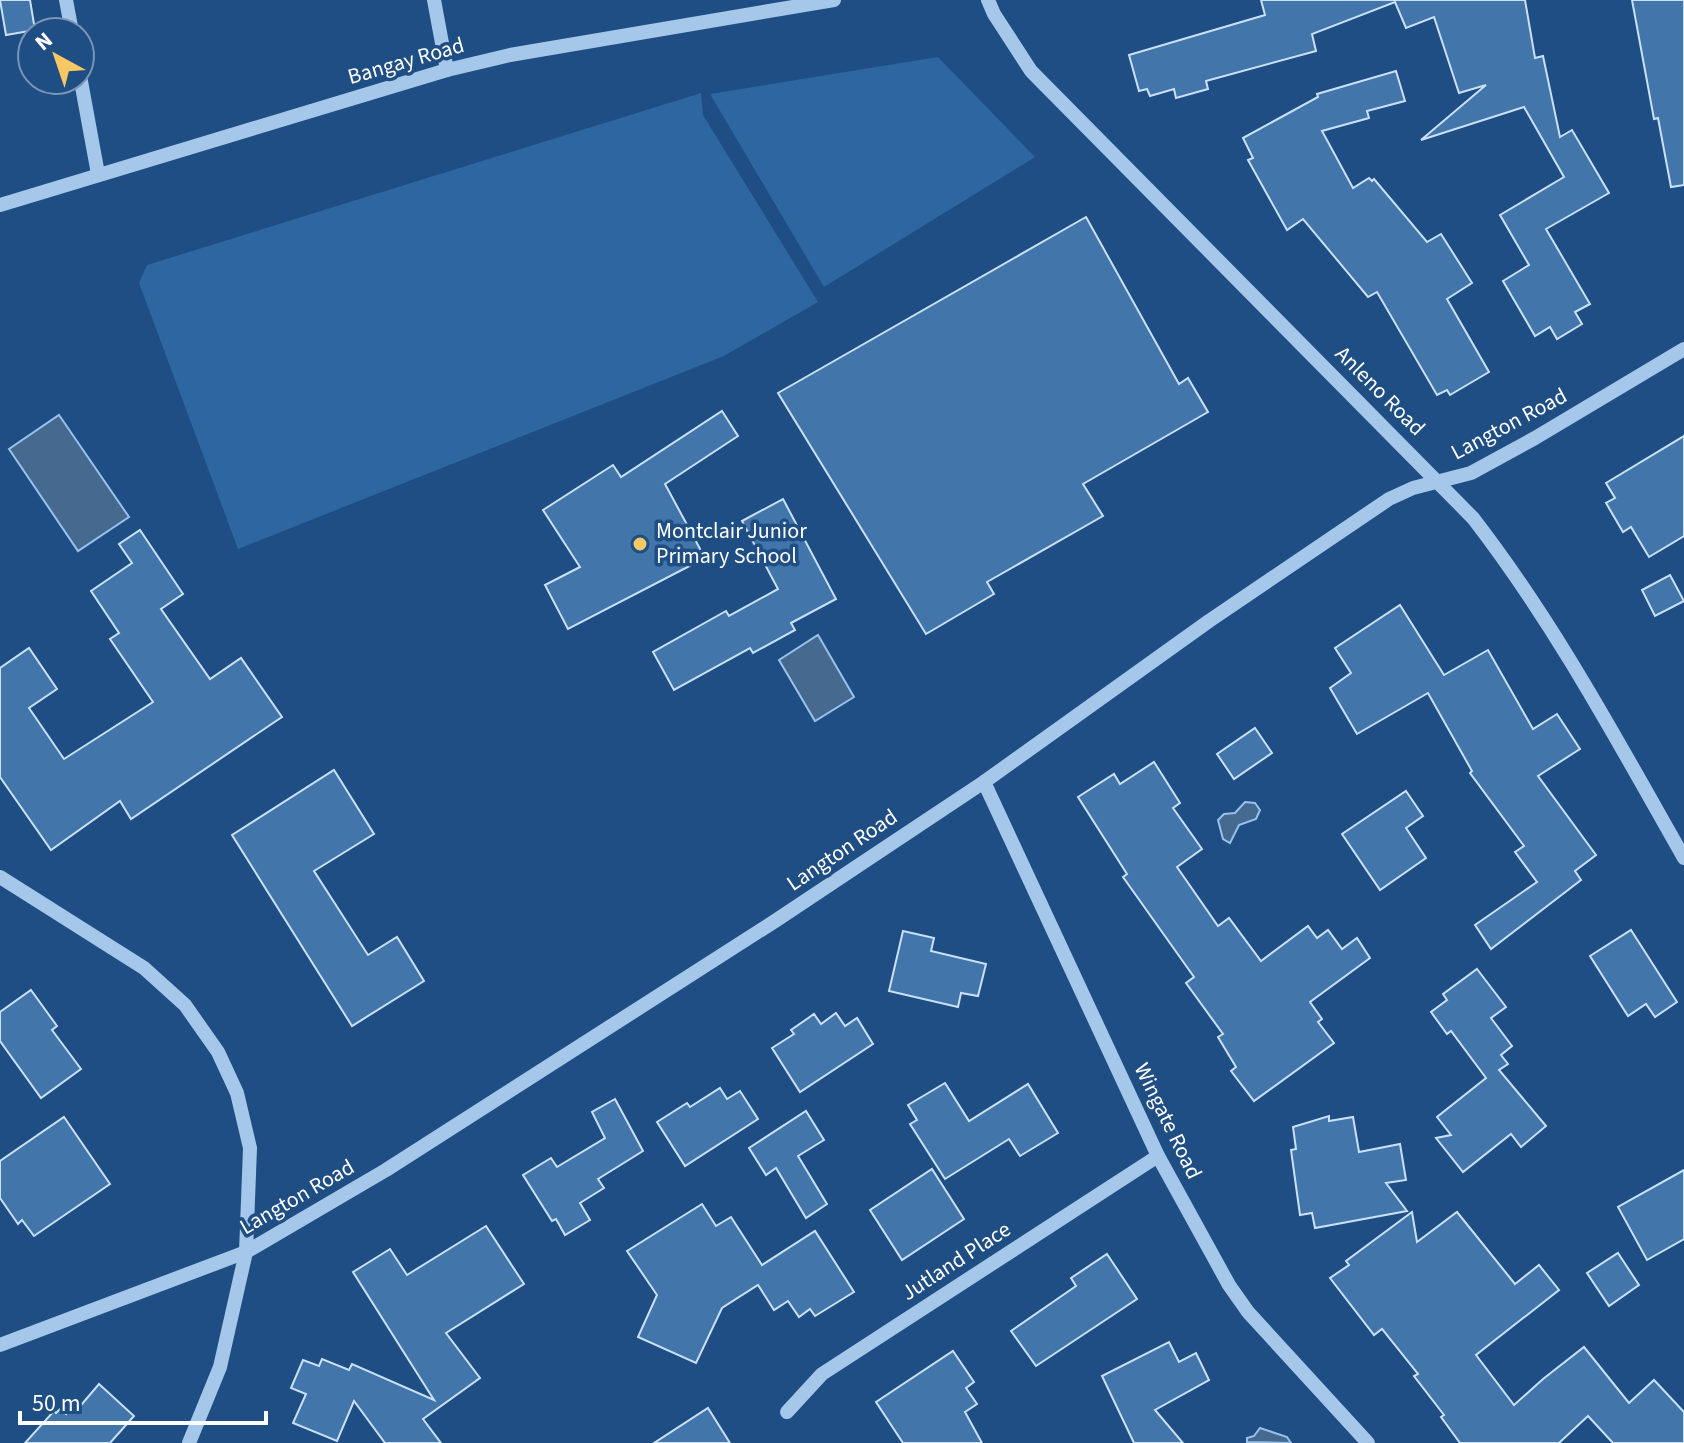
<svg xmlns="http://www.w3.org/2000/svg" width="1684" height="1443" font-family="'Source Sans 3',sans-serif">
<style>
.green{fill:#2d66a0}
.water{fill:#466990;stroke:#98c2eb;stroke-width:2}
.building{fill:#4275aa;stroke:#c9e0f7;stroke-width:2}
.lines{fill:none;stroke-linecap:round;stroke-linejoin:round}
.minor{stroke:#a5c7ea;stroke-width:14}
.poi-dot{fill:#f9c763;stroke:#1e4e83;stroke-width:3}
.labels{text-anchor:middle;dominant-baseline:central;stroke-width:7;stroke-linejoin:round;paint-order:stroke}
.street-label{font-size:22px;fill:#fff;stroke:#1e4e83}
.poi-label{font-size:22px;fill:#fff;stroke:#1e4e83;text-anchor:start}
</style>
<rect width="100%" height="100%" fill="#1e4e83"/>
<g class="green">
<polygon points="938,57 1035,157 824,287 710,94"/>
<polygon points="701,93 703,115 818,302 724,356 238,549 139,283 147,265"/>
</g>
<g class="water">
<polygon points="59,415 129,517 78,551 9,449"/>
<polygon points="818,635 854,697 815,721 779,660"/>
<polygon points="1245,802 1255,803 1260,810 1256,819 1239,825 1230,843 1223,839 1218,820 1224,814 1235,813"/>
<polygon points="1260,1428 1287,1437 1291,1443 1247,1442 1247,1438 1254,1436"/>
</g>
<g class="building">
<polygon points="0,0 30,0 35,30 6,35"/>
<polygon points="1261,0 1525,0 1535,58 1543,56 1560,137 1572,130 1609,193 1546,229 1590,304 1575,312 1582,324 1557,339 1550,327 1535,336 1503,281 1529,265 1500,215 1564,177 1524,107 1421,140 1486,85 1459,93 1434,17 1406,28 1395,2 1312,34 1316,51 1206,81 1208,89 1176,98 1174,89 1150,96 1147,89 1139,91 1129,55 1265,15"/>
<polygon points="1632,0 1684,0 1684,185 1671,187 1658,118 1654,119"/>
<polygon points="1396,71 1405,101 1367,111 1369,118 1322,131 1353,188 1369,178 1372,181 1374,179 1427,242 1441,234 1472,283 1447,299 1489,372 1450,395 1447,390 1437,395 1377,292 1368,297 1303,219 1287,230 1248,160 1253,158 1243,138 1318,97 1317,94"/>
<polygon points="1086,217 1179,384 1188,378 1208,412 1083,484 1103,516 987,582 994,594 926,634 778,393"/>
<polygon points="722,411 738,436 665,484 705,558 568,629 545,585 580,567 543,510 613,465 621,477"/>
<polygon points="1684,436 1684,536 1649,557 1631,527 1623,532 1606,503 1615,498 1606,483"/>
<polygon points="783,499 836,599 791,623 795,630 753,653 750,648 674,690 653,652 726,611 729,616 778,589 742,521"/>
<polygon points="140,530 183,594 161,609 210,679 241,658 282,717 131,819 120,801 51,850 0,777 0,668 29,648 57,689 29,708 64,759 153,702 110,639 119,633 91,591 132,563 119,544"/>
<polygon points="1670,575 1684,601 1655,616 1642,590"/>
<polygon points="1400,605 1444,675 1488,650 1533,729 1557,714 1580,749 1538,776 1596,855 1575,871 1581,880 1491,949 1475,925 1537,882 1515,852 1524,846 1470,773 1472,771 1428,693 1357,734 1330,688 1351,673 1335,648"/>
<polygon points="1255,728 1272,753 1234,779 1217,754"/>
<polygon points="1154,762 1180,803 1173,808 1202,849 1177,867 1218,926 1229,918 1261,961 1308,926 1317,938 1328,930 1342,949 1357,938 1370,958 1310,1002 1322,1019 1318,1022 1334,1043 1254,1101 1231,1071 1236,1067 1218,1037 1223,1034 1186,983 1194,977 1123,877 1127,874 1078,797 1114,774 1120,784"/>
<polygon points="334,770 374,834 314,871 368,955 397,937 424,981 352,1026 232,835"/>
<polygon points="1406,791 1423,816 1406,828 1426,858 1380,890 1342,834"/>
<polygon points="1631,930 1677,1002 1655,1017 1646,1004 1628,1016 1590,956"/>
<polygon points="903,931 934,938 931,951 986,964 978,996 961,993 958,1007 889,991"/>
<polygon points="1477,969 1506,1007 1491,1018 1512,1046 1501,1055 1508,1064 1499,1070 1546,1126 1521,1147 1511,1134 1463,1172 1436,1138 1451,1135 1437,1117 1486,1078 1451,1031 1447,1034 1431,1012 1447,1000 1443,994"/>
<polygon points="31,990 57,1026 52,1030 81,1069 41,1098 0,1041 0,1012"/>
<polygon points="836,1013 845,1026 857,1018 873,1044 800,1092 772,1048 794,1034 791,1030 814,1014 821,1024"/>
<polygon points="945,1083 969,1121 1028,1084 1058,1133 1020,1156 1009,1139 945,1179 910,1124 917,1120 908,1105"/>
<polygon points="720,1088 727,1099 740,1091 758,1119 685,1166 657,1122 687,1103 690,1107"/>
<polygon points="615,1099 643,1151 598,1179 604,1188 580,1203 590,1220 565,1235 556,1219 552,1221 523,1175 551,1158 557,1167 605,1138 592,1112"/>
<polygon points="806,1111 824,1140 798,1156 827,1204 806,1218 776,1168 766,1175 749,1148"/>
<polygon points="1329,1116 1329,1121 1353,1117 1359,1152 1400,1144 1406,1180 1386,1183 1407,1211 1315,1228 1312,1213 1300,1215 1291,1150 1296,1149 1293,1127"/>
<polygon points="64,1117 110,1184 34,1236 22,1220 18,1224 0,1198 0,1161"/>
<polygon points="932,1169 964,1219 902,1260 870,1210"/>
<polygon points="1684,1170 1684,1239 1647,1260 1618,1207"/>
<polygon points="702,1204 716,1226 731,1217 762,1265 815,1231 854,1292 815,1316 810,1309 799,1317 788,1301 774,1310 758,1285 722,1308 696,1363 638,1337 657,1295 627,1251"/>
<polygon points="1412,1212 1417,1242 1457,1212 1515,1284 1539,1265 1559,1290 1476,1355 1514,1405 1543,1379 1584,1347 1629,1403 1654,1380 1684,1412 1684,1443 1613,1443 1588,1416 1559,1443 1460,1443 1441,1417 1444,1415 1414,1376 1418,1374 1382,1329 1374,1335 1330,1278 1349,1265 1346,1261"/>
<polygon points="486,1226 524,1284 446,1333 480,1378 423,1419 441,1443 385,1443 354,1401 337,1441 293,1423 306,1394 291,1388 303,1360 319,1366 322,1359 349,1370 352,1364 434,1400 353,1272 390,1249 407,1275"/>
<polygon points="1618,1253 1639,1285 1609,1306 1587,1273"/>
<polygon points="1107,1254 1137,1299 1036,1366 1011,1331 1076,1286 1071,1278"/>
<polygon points="1169,1342 1179,1362 1196,1353 1209,1380 1155,1410 1183,1443 1134,1443 1102,1376"/>
<polygon points="953,1351 974,1382 966,1388 977,1404 965,1412 982,1443 903,1443 876,1402"/>
<polygon points="99,1384 134,1416 110,1443 25,1443 54,1411 56,1413 60,1409 66,1414 77,1400 82,1404"/>
<polygon points="708,1408 730,1443 654,1443"/>
</g>
<g class="lines">
<g class="minor">
<polyline points="66,0 72,32"/>
<polyline points="434,0 447,70"/>
<path d="M988 0 994 14 1031 71 1473 518C1555 624 1618 742 1684 858"/>
<polyline points="80,76 98,174"/>
<polyline points="0,205 447,70 510,55 834,0"/>
<polyline points="984,782 1158,1156 1229,1285 1248,1312 1368,1443"/>
<polyline points="0,877 144,968 185,1005 218,1052 237,1093 250,1148 246,1252 220,1367 189,1443"/>
<polyline points="0,1345 246,1252 386,1170 775,921 984,782 1209,621 1389,499 1413,488 1471,473 1535,438 1684,349"/>
<polyline points="787,1412 822,1374 1158,1156"/>
</g>
</g>
<circle class="poi-dot" cx="640" cy="544" r="8"/>
<g class="labels">
<g class="street-label">
<text transform="translate(406 61) rotate(-16)">Bangay Road</text>
<text transform="translate(1380 391) rotate(45)">Anleno Road</text>
<text transform="translate(1509 424) rotate(-28)">Langton Road</text>
<text transform="translate(842 850) rotate(-34)">Langton Road</text>
<text transform="translate(1168 1121) rotate(64)">Wingate Road</text>
<text transform="translate(297 1197) rotate(-30)">Langton Road</text>
<text transform="translate(956 1261) rotate(-33)">Jutland Place</text>
</g>
<g class="poi-label">
<text x="656" y="531">Montclair Junior<tspan x="656" dy="25">Primary School</tspan></text>
</g>
</g>
<g transform="translate(56 56) rotate(320)"><circle r="38" fill="#1e4e83" stroke="#7895b5" stroke-width="2"/>
<path d="M0-6L14 30L0 20L-14 30Z" fill="#f9c763"/>
<text y="-12" font-size="22" font-weight="bold" text-anchor="middle" fill="#ffffff">N</text>
</g>
<path d="M20 1411v12h246v-12" fill="none" stroke="#ffffff" stroke-width="4"/>
<text x="32" y="1411" font-size="24" fill="#ffffff" stroke="#1e4e83" stroke-width="6" paint-order="stroke">50 m</text>
</svg>
